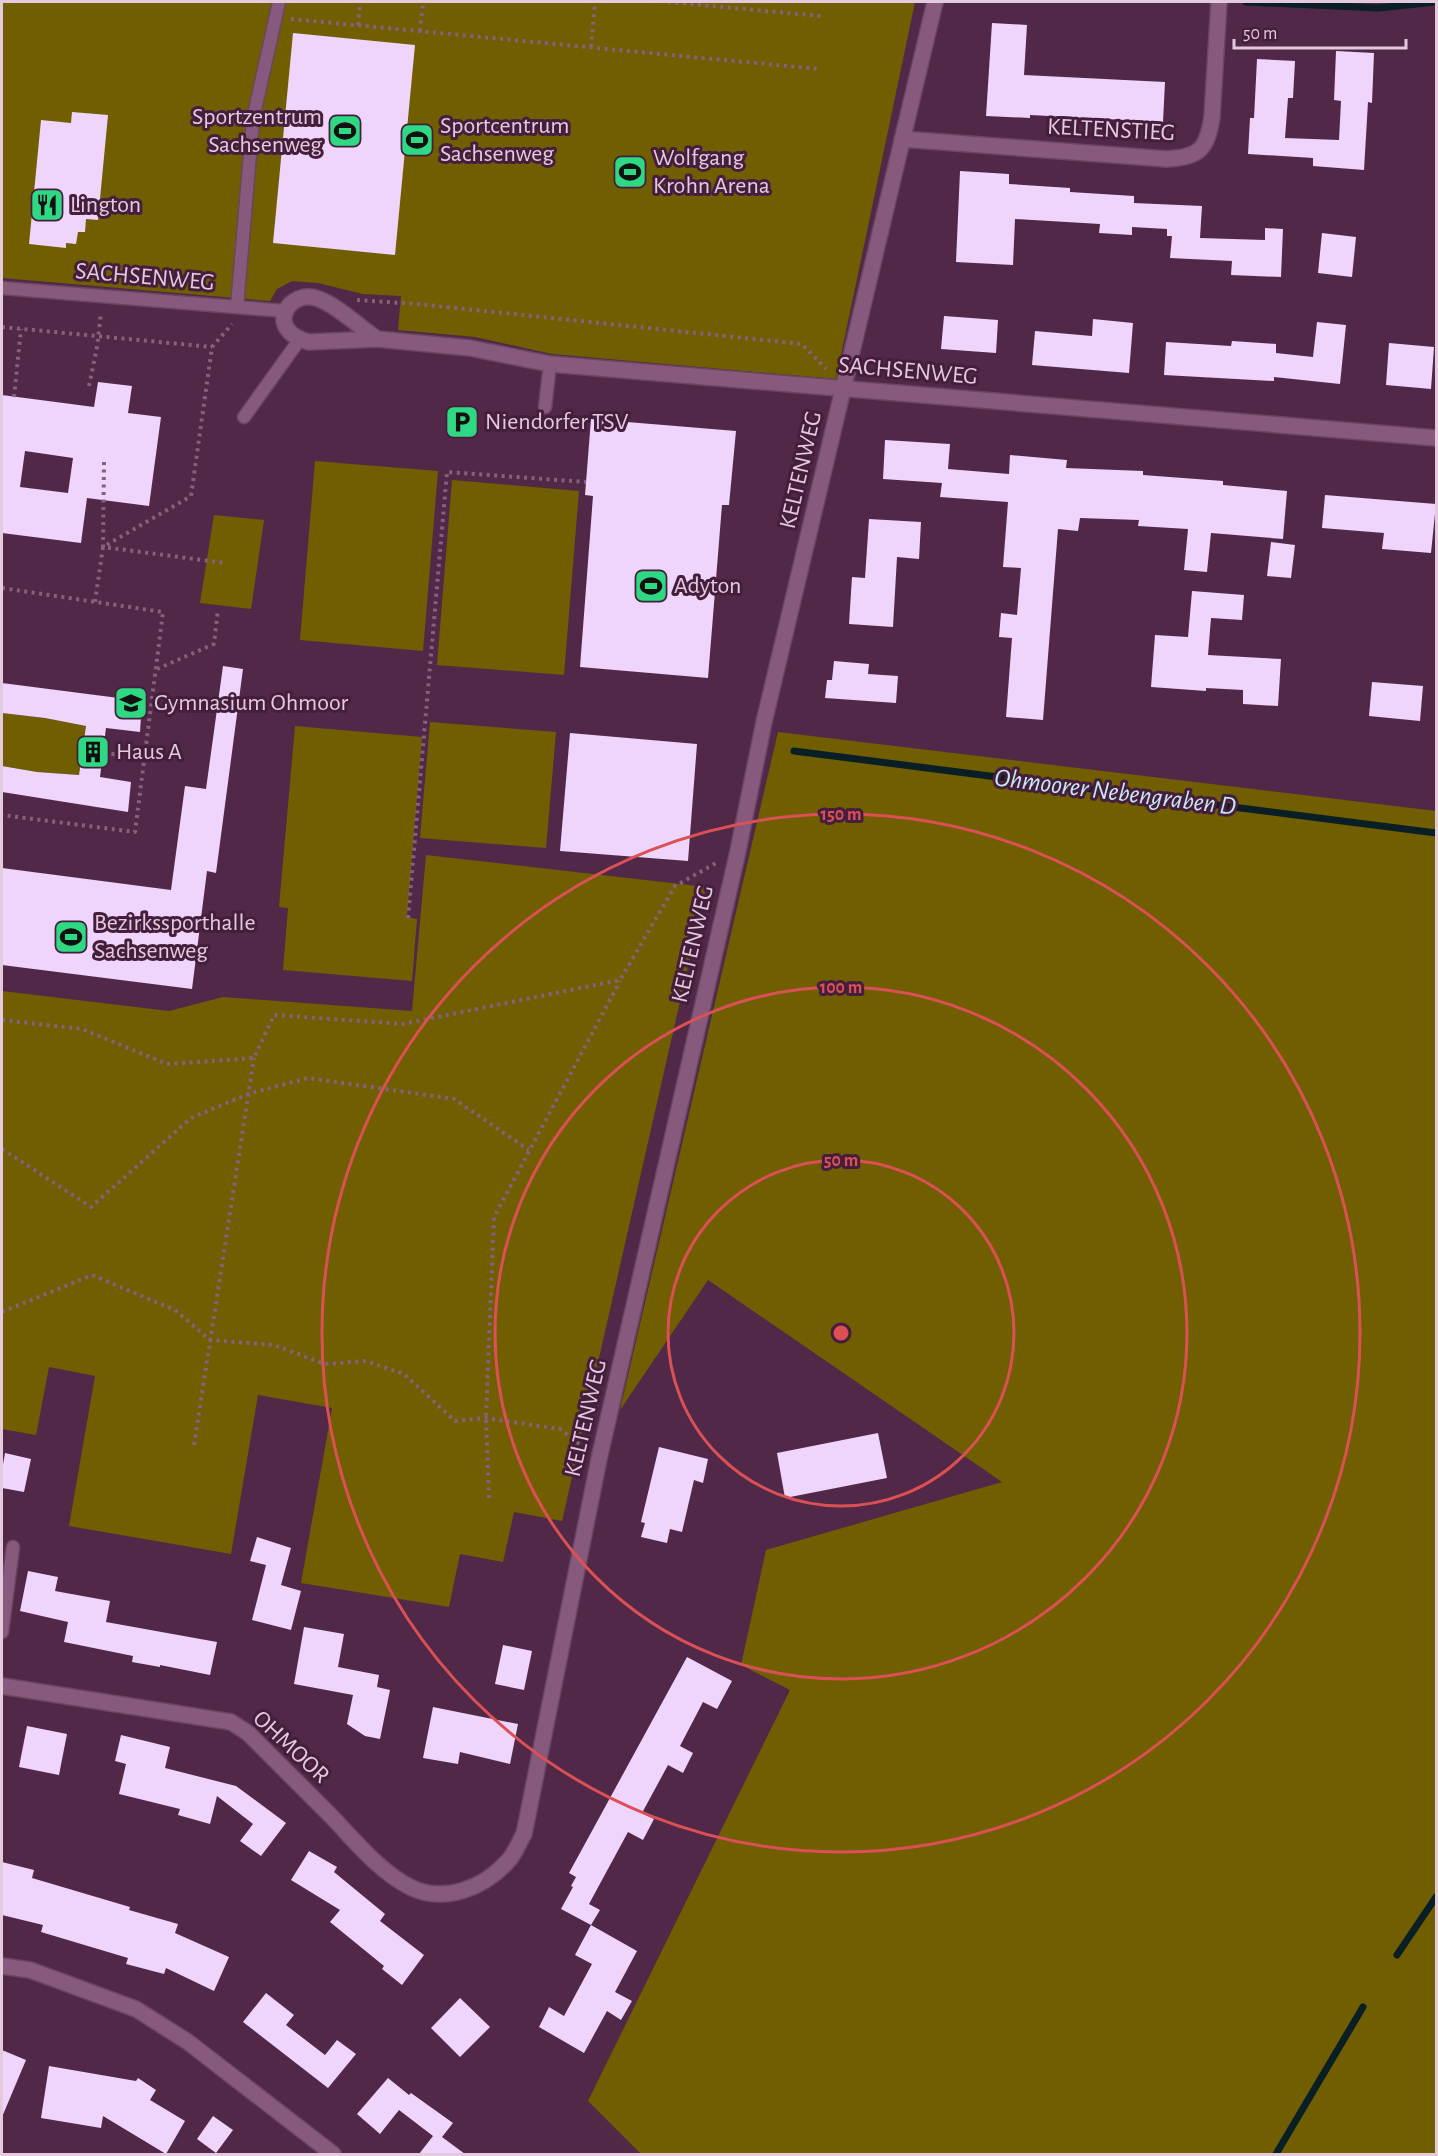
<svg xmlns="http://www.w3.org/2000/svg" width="1438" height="2156" font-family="'Alegreya Sans',sans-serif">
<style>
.green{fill:#715e01}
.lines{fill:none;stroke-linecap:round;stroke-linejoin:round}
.stream{stroke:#091f25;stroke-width:7}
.building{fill:#efd4fc;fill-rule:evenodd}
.lane-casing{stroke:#6a4662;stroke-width:15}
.street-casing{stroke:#6a4662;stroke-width:18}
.path{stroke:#84617c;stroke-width:4;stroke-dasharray:3 4.5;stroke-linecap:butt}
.lane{stroke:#875a7d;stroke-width:12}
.street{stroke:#875a7d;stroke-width:15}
.ring{fill:none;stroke:#da5055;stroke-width:3}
.labels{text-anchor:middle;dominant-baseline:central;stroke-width:6;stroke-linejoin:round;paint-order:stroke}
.poi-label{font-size:24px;fill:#e4cadd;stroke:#451e3e;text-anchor:start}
.street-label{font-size:24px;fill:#e4cadd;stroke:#451e3e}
.water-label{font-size:26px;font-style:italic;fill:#c8e9f1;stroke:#451e3e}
.centre{fill:#da5055;stroke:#451e3e;stroke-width:3}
.ring-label{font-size:18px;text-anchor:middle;font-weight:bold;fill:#da5055;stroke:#451e3e;stroke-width:6;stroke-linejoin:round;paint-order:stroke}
</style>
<rect width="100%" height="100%" fill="#512848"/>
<g class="green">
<polygon points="2,2 915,2 836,379 552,354 475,337 398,330 401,296 363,294 318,283 292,281 277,289 270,301 2,278"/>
<polygon points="315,461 438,471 423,651 300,640"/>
<polygon points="452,480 579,491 564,675 437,665"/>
<polygon points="214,515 264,520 251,609 200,603"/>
<polygon points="2,713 45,718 86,726 79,775 37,772 2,766"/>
<polygon points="430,722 556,732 546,848 420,838"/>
<polygon points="295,726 422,737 407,917 417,919 412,981 283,970 288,908 279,907"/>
<polygon points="778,732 1436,811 1436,2154 641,2154 588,2101 790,1690 741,1665 766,1550 1002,1482 708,1280 620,1410"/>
<polygon points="426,855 706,887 562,1521 514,1512 503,1562 460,1554 449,1607 301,1583 332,1408 258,1395 231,1554 69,1526 95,1376 49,1367 36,1435 2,1429 2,991 169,1011 223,997 412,1011"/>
</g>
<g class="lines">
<g class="stream">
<polyline points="1246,2 1378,8 1436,2"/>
<polyline points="794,751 1436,833"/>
<polyline points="1397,1955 1436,1897"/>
<polyline points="1276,2154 1363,2007"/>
</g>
</g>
<g class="building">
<polygon points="992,23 1027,25 1024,75 1165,82 1163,122 1030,115 1030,118 986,116"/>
<polygon points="293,33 415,45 395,255 273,243"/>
<polygon points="1336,51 1374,53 1372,103 1368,102 1364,170 1313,166 1313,158 1248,154 1250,118 1254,118 1257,59 1295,61 1293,98 1288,98 1285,138 1339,140 1341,101 1334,100"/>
<polygon points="72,112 108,115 98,220 86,219 85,232 78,232 76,244 66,243 66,248 29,244 41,120 71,123"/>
<polygon points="960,171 1009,174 1009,184 1070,188 1070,192 1134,196 1134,203 1202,206 1200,238 1265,240 1265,228 1283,229 1281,277 1231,275 1232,261 1170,258 1172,236 1167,236 1167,229 1132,227 1132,235 1099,233 1100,224 1015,219 1013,265 956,262"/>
<polygon points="1322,233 1356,237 1352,277 1318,273"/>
<polygon points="944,316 998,320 996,353 941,349"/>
<polygon points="1093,319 1133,323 1129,373 1032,365 1035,331 1092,336"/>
<polygon points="1317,322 1346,325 1340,384 1274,377 1274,381 1164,375 1166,342 1231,346 1232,341 1276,344 1276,353 1313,357"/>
<polygon points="1389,343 1434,347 1431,389 1386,385"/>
<path d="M98 382 132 386 128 413 161 417 149 506 87 498 81 543 2 533V395L94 407ZM25 451 73 458 68 493 20 487Z"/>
<polygon points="591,419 736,431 729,505 722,505 708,678 580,667 593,496 585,495"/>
<polygon points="885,440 950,444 948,469 1009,474 1010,455 1067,460 1066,468 1143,471 1143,475 1223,481 1223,485 1287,491 1283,539 1211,533 1207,572 1184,570 1188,529 1138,526 1139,520 1080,518 1078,531 1058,529 1043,720 1006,717 1012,638 999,637 1001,613 1017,615 1021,568 1003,567 1008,502 940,497 942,483 883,479"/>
<polygon points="1325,495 1436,504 1431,553 1382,549 1384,533 1322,528"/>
<polygon points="869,519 921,522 919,559 897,557 893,627 849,624 852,577 865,578"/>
<polygon points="1271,542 1295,545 1291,578 1267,576"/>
<polygon points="1192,591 1244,595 1242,620 1211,618 1208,655 1281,659 1278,706 1243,704 1243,690 1206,688 1206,691 1151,687 1155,635 1188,637"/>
<polygon points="834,661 869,664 868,674 898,676 896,703 825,698 827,680 832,680"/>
<polygon points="223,666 243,669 216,873 207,871 192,989 2,965 2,868 171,890 185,786 206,789"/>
<polygon points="1372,682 1423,686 1420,721 1369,716"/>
<polygon points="2,683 142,701 140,732 106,728 100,777 131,782 128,812 2,792 2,766 37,772 79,775 86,726 45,718 2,713"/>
<polygon points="570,733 697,744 688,861 560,851"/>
<polygon points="878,1433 887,1478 785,1498 777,1453"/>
<polygon points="659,1447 708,1459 703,1483 694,1480 682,1532 670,1529 667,1543 641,1537 645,1523 641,1522"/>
<polygon points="5,1453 31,1459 24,1492 2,1488 2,1470"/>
<polygon points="257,1537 291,1548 281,1585 301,1591 291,1630 252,1620 266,1565 250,1561"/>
<polygon points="28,1571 58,1577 55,1591 110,1601 106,1622 217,1642 210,1675 160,1665 160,1667 132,1662 133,1656 64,1642 68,1622 20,1611"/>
<polygon points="304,1627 344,1634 338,1667 379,1675 377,1687 390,1690 380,1739 365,1736 347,1724 353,1695 294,1684"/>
<polygon points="503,1645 532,1651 524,1690 495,1684"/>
<polygon points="687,1657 732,1681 717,1709 703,1702 680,1746 693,1753 683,1773 668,1765 642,1813 654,1819 643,1840 628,1832 589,1904 600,1910 591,1925 561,1909 573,1887 571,1886 576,1877 569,1873"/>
<polygon points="433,1707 518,1724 510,1764 460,1752 458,1764 423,1758"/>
<polygon points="27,1726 67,1734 59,1775 19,1767"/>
<polygon points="121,1735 170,1747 165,1768 236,1786 286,1823 261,1856 240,1841 253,1824 217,1796 210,1824 178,1815 180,1809 119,1794 126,1764 115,1761"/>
<polygon points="309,1851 337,1867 334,1872 385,1914 380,1921 424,1955 402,1985 382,1969 384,1966 330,1922 340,1910 291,1880"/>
<polygon points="2,1862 34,1870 32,1878 130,1907 129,1910 178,1924 175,1933 229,1957 214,1991 166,1968 164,1974 126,1964 128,1958 41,1932 43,1925 2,1915"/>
<polygon points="591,1925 637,1951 615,1992 632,2001 621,2020 607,2011 584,2053 539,2027 549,2007 564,2016 592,1964 575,1955"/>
<polygon points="266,1993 294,2015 286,2025 325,2055 337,2040 356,2054 328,2088 243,2022"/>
<polygon points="460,1998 490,2027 460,2057 431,2028"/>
<polygon points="2,2050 26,2060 2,2117"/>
<polygon points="49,2066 136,2081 138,2078 156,2090 150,2100 185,2121 166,2154 103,2116 101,2128 41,2118"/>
<polygon points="388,2078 409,2095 411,2093 453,2123 442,2137 465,2154 419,2154 433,2136 399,2110 380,2134 357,2114"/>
<polygon points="213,2116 233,2130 216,2153 197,2139"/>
</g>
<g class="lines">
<defs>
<g id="lane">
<polyline points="2,288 285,311"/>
<polyline points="237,307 253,119 279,2"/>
<polyline points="545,407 550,364"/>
<polyline points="244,417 300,339"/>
<polyline points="2,1632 13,1547"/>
</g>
<g id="street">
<path d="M902 139 1167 159C1200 157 1207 149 1212 117L1219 2"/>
<path d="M377 339C361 328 336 305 319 299 289 287 263 330 309 342L377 339 470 348 550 364 1436 438"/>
<path d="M2 1686 231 1722 248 1733C276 1761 304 1789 332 1817 355 1841 380 1872 410 1887 444 1904 484 1888 508 1861 515 1854 519 1842 524 1834L599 1459 738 851 764 722 935 2"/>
<polyline points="2,1966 30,1970 136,2009 188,2042 333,2154"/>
</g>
</defs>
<use href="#lane" class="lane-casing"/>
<use href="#street" class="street-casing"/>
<g class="path">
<polyline points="668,2 821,16"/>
<polyline points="291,19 819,69"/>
<polyline points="358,25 360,2"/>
<polyline points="420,31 423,2"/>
<polyline points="591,47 595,2"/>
<polyline points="217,111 238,116"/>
<polyline points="357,300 417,304 802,344 826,369"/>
<polyline points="2,327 212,347"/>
<polyline points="89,386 97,347 101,313"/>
<polyline points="14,397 21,329"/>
<polyline points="104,462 103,547 225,563"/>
<polyline points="2,588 163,612 135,832 2,815"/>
<polyline points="95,602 103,547 191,496 212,347 232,324"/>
<polyline points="157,669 214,644 218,609"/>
<polyline points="104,753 145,758"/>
<polyline points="408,918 447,472 586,482"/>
<polyline points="2,1020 82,1029 167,1064 254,1058 274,1015 403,1024 620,980 675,886 716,863"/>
<polyline points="2,1149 91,1207 191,1118 248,1094 308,1078 454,1099 529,1150"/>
<polyline points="2,1312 92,1275 175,1310 210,1340 274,1345 325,1364 366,1361 404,1374 455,1421 486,1418 560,1429 584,1448"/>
<polyline points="194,1445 254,1058"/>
<polyline points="489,1498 486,1418 494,1217 620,981"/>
</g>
<use href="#lane" class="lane"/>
<use href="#street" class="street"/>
</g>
<g class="ring">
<circle cx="841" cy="1333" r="173"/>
<circle cx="841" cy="1333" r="346"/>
<circle cx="841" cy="1333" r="519"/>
</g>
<defs>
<symbol id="stadium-square" viewBox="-11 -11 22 22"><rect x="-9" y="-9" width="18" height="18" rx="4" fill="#2fd883" stroke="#451e3e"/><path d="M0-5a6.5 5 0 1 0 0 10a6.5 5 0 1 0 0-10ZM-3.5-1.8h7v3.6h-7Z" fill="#111"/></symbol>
<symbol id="restaurant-square" viewBox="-11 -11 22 22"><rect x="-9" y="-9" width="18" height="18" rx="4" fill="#2fd883" stroke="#451e3e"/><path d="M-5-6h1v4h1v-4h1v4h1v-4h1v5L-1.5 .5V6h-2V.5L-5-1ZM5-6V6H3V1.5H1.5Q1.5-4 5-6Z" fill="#111"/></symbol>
<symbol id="parking-square" viewBox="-11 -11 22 22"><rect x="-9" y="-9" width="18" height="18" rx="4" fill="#2fd883" stroke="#451e3e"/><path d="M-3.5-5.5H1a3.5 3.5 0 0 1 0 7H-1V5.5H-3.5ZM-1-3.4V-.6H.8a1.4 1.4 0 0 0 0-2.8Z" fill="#111"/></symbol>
<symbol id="school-square" viewBox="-11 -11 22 22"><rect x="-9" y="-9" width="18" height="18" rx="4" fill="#2fd883" stroke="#451e3e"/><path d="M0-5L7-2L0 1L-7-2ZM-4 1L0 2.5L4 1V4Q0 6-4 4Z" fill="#111"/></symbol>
<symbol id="building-square" viewBox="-11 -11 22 22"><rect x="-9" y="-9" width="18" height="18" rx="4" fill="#2fd883" stroke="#451e3e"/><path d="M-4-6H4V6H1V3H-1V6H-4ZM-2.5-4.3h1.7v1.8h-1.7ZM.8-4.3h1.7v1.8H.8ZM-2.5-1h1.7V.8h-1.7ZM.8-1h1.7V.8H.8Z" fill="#111"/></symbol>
</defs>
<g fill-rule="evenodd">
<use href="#stadium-square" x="326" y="112" width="38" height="38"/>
<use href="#stadium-square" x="398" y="121" width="38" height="38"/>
<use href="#stadium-square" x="611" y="153" width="38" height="38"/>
<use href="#restaurant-square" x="28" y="186" width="38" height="38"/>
<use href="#parking-square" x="443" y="403" width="38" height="38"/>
<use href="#stadium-square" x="632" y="567" width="38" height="38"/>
<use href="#school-square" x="112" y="684" width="38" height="38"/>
<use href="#building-square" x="74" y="733" width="38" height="38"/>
<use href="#stadium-square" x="52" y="918" width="38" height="38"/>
</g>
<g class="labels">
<g class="poi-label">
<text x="322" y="117" text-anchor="end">Sportzentrum<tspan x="322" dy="28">Sachsenweg</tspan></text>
<text x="440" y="126">Sportcentrum<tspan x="440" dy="28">Sachsenweg</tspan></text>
<text x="653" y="158">Wolfgang<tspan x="653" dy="28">Krohn Arena</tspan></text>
<text x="70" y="205">Lington</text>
<text x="485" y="422">Niendorfer TSV</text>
<text x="674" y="586">Adyton</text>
<text x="154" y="703">Gymnasium Ohmoor</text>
<text x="116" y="752">Haus A</text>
<text x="94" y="923">Bezirkssporthalle<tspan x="94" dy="28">Sachsenweg</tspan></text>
</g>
<g class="street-label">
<text transform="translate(1111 130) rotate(3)">KELTENSTIEG</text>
<text transform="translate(145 277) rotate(5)">SACHSENWEG</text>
<text transform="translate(908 371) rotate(5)">SACHSENWEG</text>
<text transform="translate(801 470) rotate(-77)">KELTENWEG</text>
<text transform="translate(693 944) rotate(-77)">KELTENWEG</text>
<text transform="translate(586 1418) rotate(-77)">KELTENWEG</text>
<text transform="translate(291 1747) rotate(43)">OHMOOR</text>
</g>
<g class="water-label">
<text transform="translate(1115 792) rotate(7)">Ohmoorer Nebengraben D</text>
</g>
</g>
<circle cx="841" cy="1333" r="9" class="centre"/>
<g class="ring-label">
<text x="841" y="820">150 m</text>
<text x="841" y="993">100 m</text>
<text x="841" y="1166">50 m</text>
</g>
<rect width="1438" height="2156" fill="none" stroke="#e4cadd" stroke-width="6"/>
<path d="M1234 39v9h172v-9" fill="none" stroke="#e4cadd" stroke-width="3"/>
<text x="1243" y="39" font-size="18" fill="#e4cadd" stroke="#451e3e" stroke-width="4.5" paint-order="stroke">50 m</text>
</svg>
